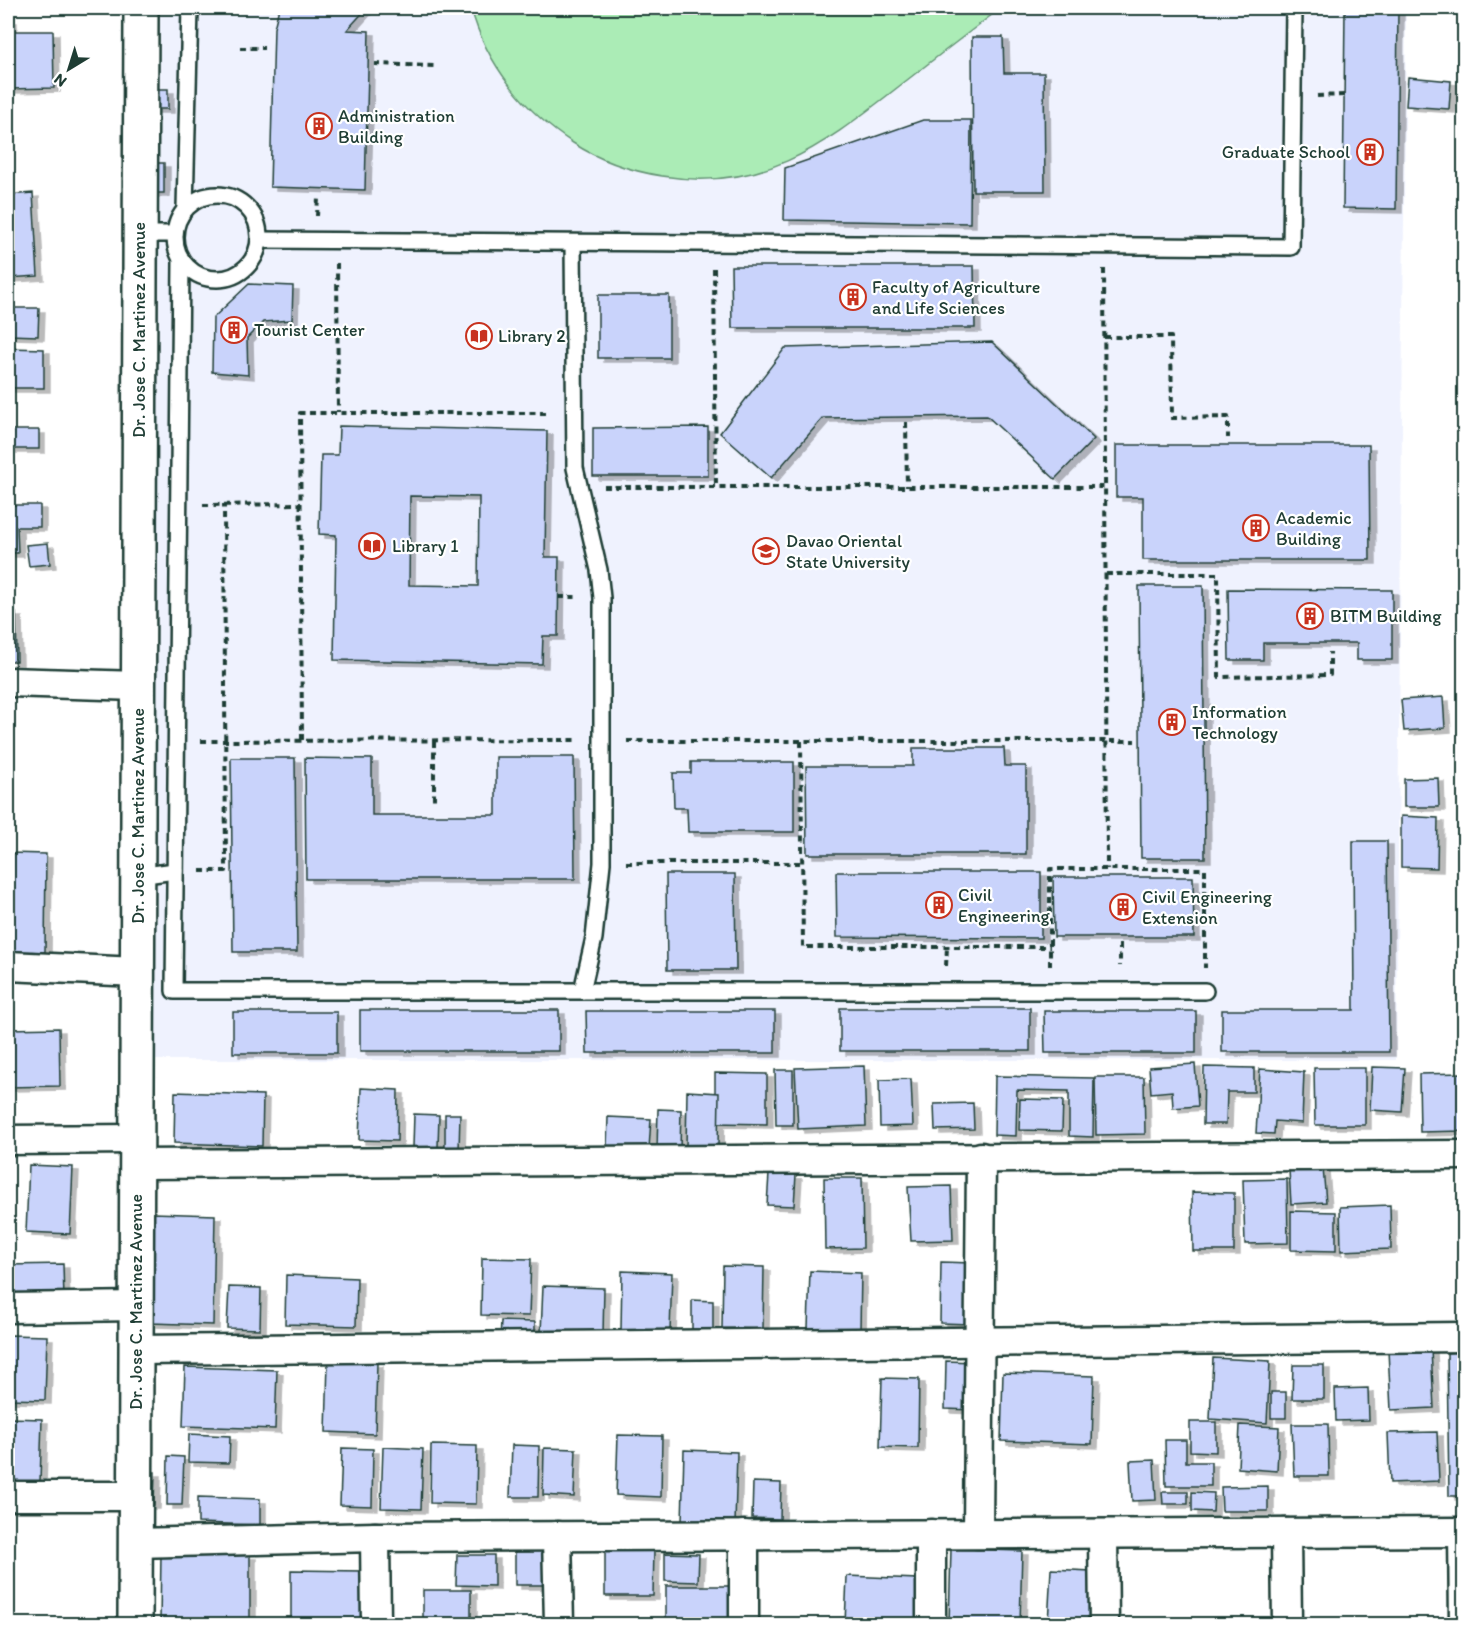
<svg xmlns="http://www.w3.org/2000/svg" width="1472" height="1632" font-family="Itim,sans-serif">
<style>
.built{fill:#eff2fe}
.green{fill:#abecb6;stroke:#659475;stroke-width:1.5}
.building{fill:#c9d3fb;stroke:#1f3d34;stroke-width:1.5;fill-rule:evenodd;filter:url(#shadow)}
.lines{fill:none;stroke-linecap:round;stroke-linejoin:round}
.service-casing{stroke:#1f3d34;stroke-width:20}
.minor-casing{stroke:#1f3d34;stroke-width:33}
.tertiary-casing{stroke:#1f3d34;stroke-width:38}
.path{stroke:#1f3d34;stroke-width:4;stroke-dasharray:6 4.5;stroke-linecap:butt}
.service{stroke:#fff;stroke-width:15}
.minor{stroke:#fff;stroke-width:28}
.tertiary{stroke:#fff;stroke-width:33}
.labels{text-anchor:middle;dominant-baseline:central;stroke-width:4.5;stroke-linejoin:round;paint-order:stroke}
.poi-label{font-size:18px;fill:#1f3d34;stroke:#fff;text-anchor:start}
.street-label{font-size:18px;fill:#1f3d34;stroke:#fff}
</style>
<defs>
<filter id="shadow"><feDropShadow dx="6" dy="4" stdDeviation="0" flood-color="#0004"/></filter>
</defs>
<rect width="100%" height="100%" fill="#fff"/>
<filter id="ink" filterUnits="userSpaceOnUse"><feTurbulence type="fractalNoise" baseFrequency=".0167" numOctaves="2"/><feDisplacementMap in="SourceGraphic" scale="12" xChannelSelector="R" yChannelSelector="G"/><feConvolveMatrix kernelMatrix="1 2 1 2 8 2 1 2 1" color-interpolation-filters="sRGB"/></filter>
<g filter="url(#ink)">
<polygon class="built" points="134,8 1406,8 1396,1060 127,1060"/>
<path class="green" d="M471 8H1001C965 35 929 63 893 91 820 148 761 192 662 176 631 171 599 160 573 143 525 112 486 64 471 8Z"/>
<g class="building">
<polygon points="279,8 367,8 347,30 369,31 365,190 270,187 274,28"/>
<polygon points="1345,8 1398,8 1396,209 1343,208"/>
<polygon points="8,19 11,19 11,31 53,31 54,88 8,89"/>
<polygon points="972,37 1003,37 1004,73 1044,73 1045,191 973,191"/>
<polygon points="1408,77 1451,81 1449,109 1406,106"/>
<polygon points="149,89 168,89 168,109 148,109"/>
<polygon points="923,120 971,120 970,223 784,220 785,168"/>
<rect x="145" y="163" width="19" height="30"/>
<polygon points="33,193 38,276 8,278 8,195"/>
<polygon points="731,266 974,266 975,328 732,328"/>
<polygon points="249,284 293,286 292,320 263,322 247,338 248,375 212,372 213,318"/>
<rect x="598" y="295" width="71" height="63"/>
<polygon points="8,308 39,308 38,336 8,335"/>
<polygon points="992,342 1094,439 1055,479 987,416 823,418 771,478 720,433 785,348"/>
<polygon points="8,348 44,349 44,388 8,388"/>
<path d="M339 426 547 431 545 557H559L558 636H543L542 664 334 660 336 535 319 534 321 455H338ZM410 496 479 497 478 586 409 585Z"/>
<polygon points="708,427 708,476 593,476 593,428"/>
<rect x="10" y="430" width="29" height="19"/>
<polygon points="1116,445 1369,445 1370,560 1143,560 1143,497 1116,497"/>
<polygon points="8,505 40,505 40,527 17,527 18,553 8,553"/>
<polygon points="48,543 50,564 29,566 26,545"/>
<polygon points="1139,586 1203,586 1205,858 1141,858"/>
<polygon points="1228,589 1392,590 1392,660 1357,660 1357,643 1263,643 1263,660 1229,660"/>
<polygon points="8,613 16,613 17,661 8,661"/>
<polygon points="1443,697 1445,728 1404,731 1401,700"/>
<polygon points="913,748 1004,748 1005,766 1026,766 1026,854 807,854 806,766 913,766"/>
<polygon points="496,757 574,757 575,879 306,879 305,758 372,759 372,815 496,815"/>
<polygon points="231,758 295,758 297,952 233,952"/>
<polygon points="691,762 794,762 794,832 688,832 687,808 674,808 673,773 691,773"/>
<polygon points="1438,778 1439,807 1404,807 1404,779"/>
<polygon points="1401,816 1438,818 1437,868 1401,867"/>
<polygon points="1353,841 1387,841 1389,1052 1222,1052 1222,1010 1354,1010"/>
<polygon points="8,853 46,854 45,952 8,951"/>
<polygon points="836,872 1041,872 1041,938 837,937"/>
<polygon points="666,874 735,874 736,970 667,970"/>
<polygon points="1053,877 1193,877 1194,937 1054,937"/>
<rect x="840" y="1008" width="190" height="43"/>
<rect x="360" y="1010" width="199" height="41"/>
<polygon points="586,1011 775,1011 775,1053 587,1053"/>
<polygon points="1044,1011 1196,1011 1196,1053 1045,1053"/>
<rect x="233" y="1012" width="104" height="41"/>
<polygon points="59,1028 60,1086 8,1087 8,1029"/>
<polygon points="1195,1064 1198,1106 1173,1108 1172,1091 1151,1093 1149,1067"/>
<polygon points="864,1066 866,1126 798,1129 795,1068"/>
<polygon points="1204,1067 1254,1068 1254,1092 1227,1092 1226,1124 1203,1124"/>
<polygon points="1372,1067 1405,1068 1402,1112 1370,1110"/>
<polygon points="1314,1068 1365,1068 1365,1125 1315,1125"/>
<polygon points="1260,1069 1304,1072 1302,1123 1275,1121 1274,1134 1256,1133"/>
<polygon points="775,1070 793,1070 793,1125 776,1125"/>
<polygon points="715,1073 767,1074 767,1124 715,1123"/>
<polygon points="1464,1073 1464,1131 1420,1132 1419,1074"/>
<polygon points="995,1076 1094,1078 1093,1137 1069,1136 1069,1091 1017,1090 1016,1136 994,1135"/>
<polygon points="1095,1077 1144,1077 1145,1134 1096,1135"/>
<polygon points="911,1079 913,1126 880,1127 879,1080"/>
<polygon points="361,1088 398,1090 397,1141 359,1140"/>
<polygon points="687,1091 719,1093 718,1147 686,1147"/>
<polygon points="175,1092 263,1095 262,1146 174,1143"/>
<polygon points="1020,1099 1063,1100 1062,1131 1019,1130"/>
<polygon points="973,1103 974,1129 935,1130 934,1104"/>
<polygon points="658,1109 681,1110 680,1150 657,1149"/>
<polygon points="414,1114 439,1115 438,1147 413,1147"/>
<polygon points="445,1114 460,1114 459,1151 445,1150"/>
<polygon points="608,1117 651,1119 649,1149 607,1148"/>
<polygon points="29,1165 73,1167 70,1234 26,1232"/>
<polygon points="1323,1168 1326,1202 1291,1204 1289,1170"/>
<polygon points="769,1174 796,1175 794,1206 767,1205"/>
<polygon points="824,1178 862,1178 863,1248 825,1249"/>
<polygon points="1287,1179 1288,1243 1245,1244 1243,1180"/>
<polygon points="951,1186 953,1240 911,1241 908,1187"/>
<polygon points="1192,1192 1234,1193 1234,1251 1193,1251"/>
<polygon points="1390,1205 1391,1249 1341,1251 1340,1207"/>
<polygon points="1291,1211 1336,1212 1336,1251 1291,1250"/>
<polygon points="153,1213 215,1215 213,1325 150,1323"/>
<polygon points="482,1258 531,1259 529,1316 481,1315"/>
<polygon points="941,1262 971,1263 970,1324 940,1323"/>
<polygon points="63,1264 64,1299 8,1301 8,1265"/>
<polygon points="723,1266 764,1267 763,1329 722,1328"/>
<polygon points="622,1271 672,1273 670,1332 621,1331"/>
<polygon points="810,1271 861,1273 860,1330 808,1328"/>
<polygon points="286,1275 357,1278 356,1326 285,1324"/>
<polygon points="543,1286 604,1288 603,1335 541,1333"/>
<polygon points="229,1287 261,1288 260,1329 227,1328"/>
<polygon points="692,1300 713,1301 713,1333 692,1332"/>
<polygon points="501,1321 535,1322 535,1342 500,1341"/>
<polygon points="8,1335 47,1336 45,1400 8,1399"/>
<polygon points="1431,1349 1434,1408 1391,1410 1388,1350"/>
<polygon points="1463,1352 1464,1496 1449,1496 1447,1353"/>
<polygon points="1213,1358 1270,1361 1267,1423 1210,1419"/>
<polygon points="946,1361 974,1362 972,1410 945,1409"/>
<polygon points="328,1362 377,1363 375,1434 326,1432"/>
<polygon points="1293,1365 1324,1365 1324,1399 1292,1399"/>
<polygon points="185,1367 277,1370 275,1429 183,1426"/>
<polygon points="1003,1373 1094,1376 1092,1444 1001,1441"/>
<polygon points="882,1378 919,1379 918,1448 880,1447"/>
<polygon points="1368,1388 1369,1420 1336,1421 1335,1389"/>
<rect x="1271" y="1392" width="15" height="26"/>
<polygon points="8,1418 42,1419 40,1482 8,1480"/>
<polygon points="1190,1422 1216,1422 1216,1452 1190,1451"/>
<polygon points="1292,1424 1328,1424 1329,1476 1294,1476"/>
<polygon points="1240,1425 1279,1427 1277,1471 1238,1468"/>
<polygon points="1437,1432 1439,1481 1390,1483 1388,1433"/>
<polygon points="189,1434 230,1436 229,1463 188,1462"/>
<polygon points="618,1435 662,1436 661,1497 616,1495"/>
<polygon points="1165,1440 1186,1440 1186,1462 1211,1462 1211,1486 1166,1486"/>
<polygon points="431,1445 477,1446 476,1504 430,1503"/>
<polygon points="512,1445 539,1446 538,1497 510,1497"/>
<polygon points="383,1447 423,1449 421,1509 381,1508"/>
<polygon points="342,1448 373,1449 372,1506 340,1505"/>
<polygon points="544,1448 576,1449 574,1497 543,1495"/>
<polygon points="684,1450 737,1452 735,1525 682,1523"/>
<polygon points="168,1456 184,1457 182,1505 167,1505"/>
<polygon points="1154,1460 1156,1500 1132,1501 1130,1461"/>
<polygon points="142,1472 155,1472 154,1505 141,1505"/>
<polygon points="753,1482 781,1483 780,1519 752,1518"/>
<polygon points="1268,1486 1268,1511 1222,1511 1221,1487"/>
<polygon points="1162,1492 1188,1492 1188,1504 1163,1504"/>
<polygon points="1192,1492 1214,1493 1213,1512 1192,1511"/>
<polygon points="198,1497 260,1499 260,1525 198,1523"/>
<polygon points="515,1549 550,1550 550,1585 515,1585"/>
<polygon points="605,1549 654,1550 653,1596 605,1596"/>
<polygon points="951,1549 1022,1551 1020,1624 949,1624"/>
<polygon points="161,1553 250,1555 250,1624 160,1624"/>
<polygon points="665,1553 699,1554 698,1582 665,1581"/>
<polygon points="457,1555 494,1555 494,1586 456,1585"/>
<polygon points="1051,1569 1091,1571 1088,1624 1048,1624"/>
<polygon points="291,1570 362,1571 361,1624 291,1624"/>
<polygon points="847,1576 917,1579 916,1624 845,1624"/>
<rect x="666" y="1586" width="65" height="38"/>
<rect x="423" y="1590" width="48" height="34"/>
</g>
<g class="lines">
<defs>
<g id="service">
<circle cx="217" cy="237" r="42"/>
<polyline points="185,208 190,8"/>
<polyline points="136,234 174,234"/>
<polyline points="259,240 1291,247 1294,8"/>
<polyline points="573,243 575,468 599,570 602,598 602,863 594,938 582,991"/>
<polyline points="181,261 174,991 1205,991"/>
<polyline points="138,876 175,871"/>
</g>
<g id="minor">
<polyline points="8,682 138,686"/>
<polyline points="8,966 137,972"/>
<polyline points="8,1140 137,1139"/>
<polyline points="137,1164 1464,1155"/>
<polyline points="8,1308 137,1306"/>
<polyline points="136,1350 1464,1337"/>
<polyline points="8,1496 136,1496"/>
<polyline points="1463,1532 1464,1624"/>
<polyline points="1286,1533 1287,1624"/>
<polyline points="978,1534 981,1157"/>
<polyline points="1103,1534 1104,1624"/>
<polyline points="744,1535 744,1624"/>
<polyline points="557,1536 559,1624"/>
<polyline points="375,1537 376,1624"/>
<polyline points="136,1543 375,1537 1464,1532"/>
<polyline points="931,1624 931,1534"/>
</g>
<polyline id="tertiary" points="135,1624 141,8"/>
</defs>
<use href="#service" class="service-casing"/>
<use href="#minor" class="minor-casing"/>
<use href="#tertiary" class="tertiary-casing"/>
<g class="path">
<polyline points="240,48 264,48"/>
<polyline points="375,64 434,66"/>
<polyline points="1317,96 1344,95"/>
<polyline points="317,216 318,198"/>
<polyline points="337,263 338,412"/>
<polyline points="714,268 716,487"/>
<polyline points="1104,269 1107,869"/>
<polyline points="1104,337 1171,337 1172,418 1228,417 1228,438"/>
<polyline points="906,422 907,487"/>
<polyline points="604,487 1105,487"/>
<polyline points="203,505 301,504"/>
<polyline points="1106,574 1218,574 1219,677 1330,675 1330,652"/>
<polyline points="559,597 577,597"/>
<polyline points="302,740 300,413 550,413"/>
<polyline points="201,741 578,740"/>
<polyline points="434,741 434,803"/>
<polyline points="627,741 1135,741"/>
<polyline points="801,741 803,947 1050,947"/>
<polyline points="626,863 803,863"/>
<polyline points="200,871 226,871 224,504"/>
<polyline points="1120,944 1120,966"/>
<polyline points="946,966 947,947"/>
<polyline points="1050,966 1050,869 1205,869 1205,968"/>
</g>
<use href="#service" class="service"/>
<use href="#minor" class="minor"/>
<use href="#tertiary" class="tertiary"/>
</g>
</g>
<defs>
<symbol id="building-ring" viewBox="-11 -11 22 22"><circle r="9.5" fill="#fff" stroke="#c8321e" stroke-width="1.5"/><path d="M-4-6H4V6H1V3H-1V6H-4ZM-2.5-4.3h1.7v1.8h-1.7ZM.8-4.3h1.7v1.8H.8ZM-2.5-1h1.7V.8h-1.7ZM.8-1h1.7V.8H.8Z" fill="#c8321e"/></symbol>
<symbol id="library-ring" viewBox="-11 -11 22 22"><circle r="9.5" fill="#fff" stroke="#c8321e" stroke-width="1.5"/><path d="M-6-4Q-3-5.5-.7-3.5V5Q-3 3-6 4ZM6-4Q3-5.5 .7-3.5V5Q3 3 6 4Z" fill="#c8321e"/></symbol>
<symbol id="university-ring" viewBox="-11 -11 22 22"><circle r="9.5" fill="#fff" stroke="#c8321e" stroke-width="1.5"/><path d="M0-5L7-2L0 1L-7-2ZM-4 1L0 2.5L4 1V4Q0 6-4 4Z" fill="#c8321e"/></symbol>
</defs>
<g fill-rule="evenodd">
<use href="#building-ring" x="304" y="111" width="30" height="30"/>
<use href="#building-ring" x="1355" y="137" width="30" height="30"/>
<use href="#building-ring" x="838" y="282" width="30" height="30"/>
<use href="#building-ring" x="219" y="315" width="30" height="30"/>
<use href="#library-ring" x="464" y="321" width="30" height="30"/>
<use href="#building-ring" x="1241" y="513" width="30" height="30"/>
<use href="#library-ring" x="357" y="531" width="30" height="30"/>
<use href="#university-ring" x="751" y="536" width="30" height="30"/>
<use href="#building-ring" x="1295" y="601" width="30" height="30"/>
<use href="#building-ring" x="1157" y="707" width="30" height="30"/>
<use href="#building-ring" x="924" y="890" width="30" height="30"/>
<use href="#building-ring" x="1108" y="892" width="30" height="30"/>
</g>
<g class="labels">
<g class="poi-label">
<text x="338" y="116">Administration<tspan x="338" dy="21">Building</tspan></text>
<text x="1350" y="152" text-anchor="end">Graduate School</text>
<text x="872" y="287">Faculty of Agriculture<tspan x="872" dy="21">and Life Sciences</tspan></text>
<text x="254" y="330">Tourist Center</text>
<text x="498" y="336">Library 2</text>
<text x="1276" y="518">Academic<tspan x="1276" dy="21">Building</tspan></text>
<text x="786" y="541">Davao Oriental<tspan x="786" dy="21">State University</tspan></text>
<text x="392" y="546">Library 1</text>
<text x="1330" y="616">BITM Building</text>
<text x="1192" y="712">Information<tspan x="1192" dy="21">Technology</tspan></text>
<text x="958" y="895">Civil<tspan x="958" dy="21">Engineering</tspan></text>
<text x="1142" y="897">Civil Engineering<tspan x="1142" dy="21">Extension</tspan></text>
</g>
<g class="street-label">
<text transform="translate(139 330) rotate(-90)">Dr. Jose C. Martinez Avenue</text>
<text transform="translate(138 816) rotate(-90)">Dr. Jose C. Martinez Avenue</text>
<text transform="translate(136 1302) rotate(-90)">Dr. Jose C. Martinez Avenue</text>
</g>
</g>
<rect width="1472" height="1632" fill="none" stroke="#fff" stroke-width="30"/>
<rect x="15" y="15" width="1442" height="1602" fill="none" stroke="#1f3d34" stroke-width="2" filter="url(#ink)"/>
<g transform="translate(69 69) rotate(218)" stroke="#ffffff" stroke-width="4.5" paint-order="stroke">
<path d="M0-4.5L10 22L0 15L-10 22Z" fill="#1f3d34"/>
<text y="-9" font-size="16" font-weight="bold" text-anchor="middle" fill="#1f3d34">N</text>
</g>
</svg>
